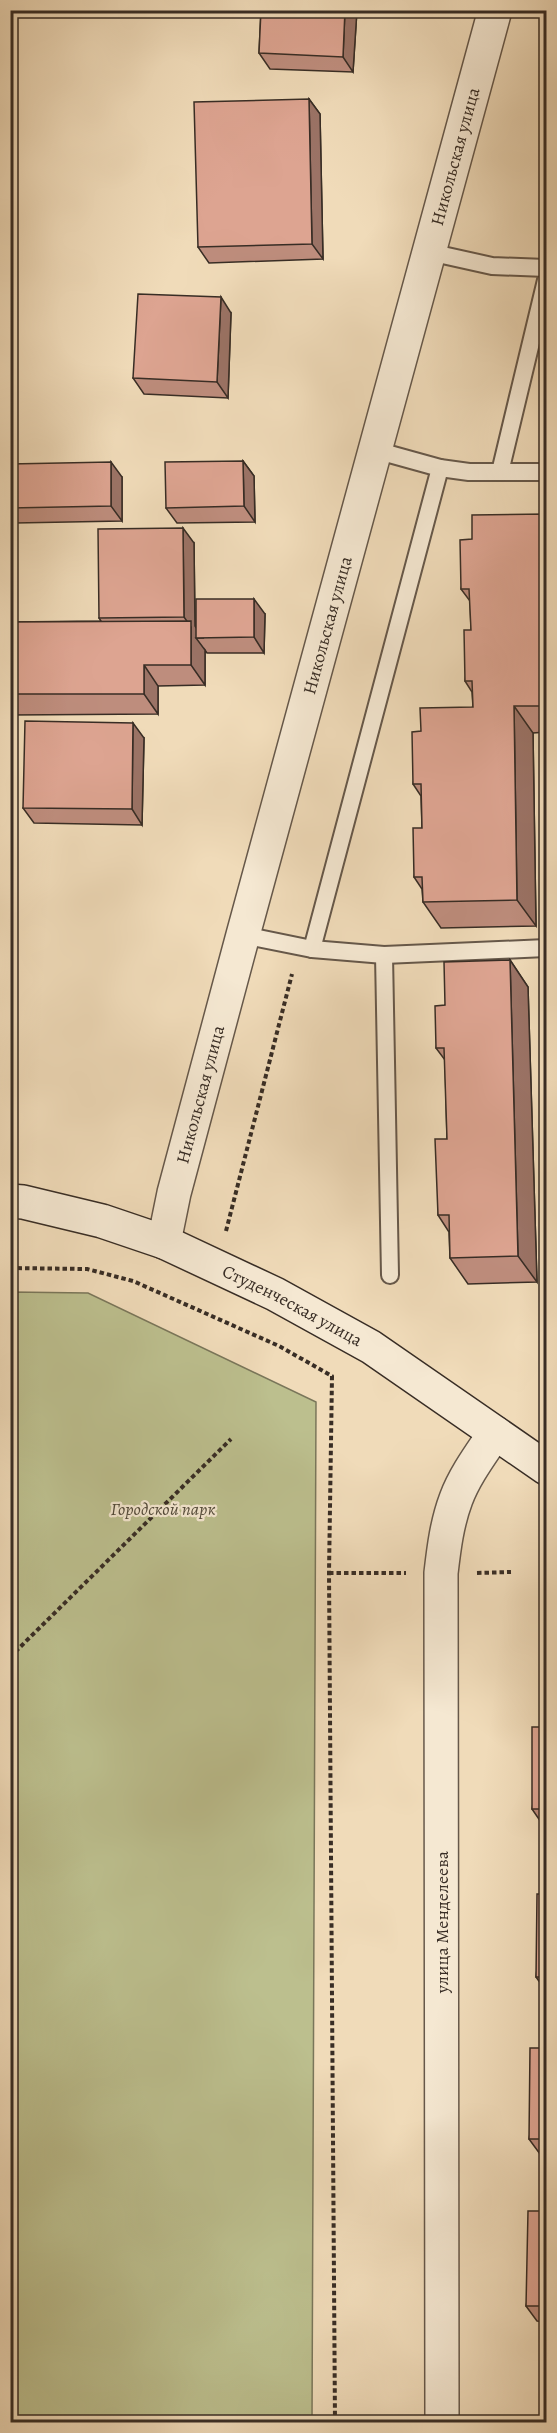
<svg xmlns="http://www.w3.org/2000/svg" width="557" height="2433" font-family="Alegreya,serif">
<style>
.green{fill:#bcbf8e;stroke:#7a765a;stroke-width:1.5}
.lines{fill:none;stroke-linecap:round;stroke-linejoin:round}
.lane-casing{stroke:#66584a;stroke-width:20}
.street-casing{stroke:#66584a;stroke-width:36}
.secondary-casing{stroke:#382d25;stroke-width:36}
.path{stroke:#382d25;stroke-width:4;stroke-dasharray:4.5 3;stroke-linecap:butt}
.lane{stroke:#f5e8d2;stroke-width:16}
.street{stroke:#f5e8d2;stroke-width:33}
.secondary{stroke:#f5e8d2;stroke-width:33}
.wall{fill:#be8d7d;stroke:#382d25;stroke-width:1.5}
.shaded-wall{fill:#9b7366;stroke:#382d25;stroke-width:1.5}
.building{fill:#dda491;stroke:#382d25;stroke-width:1.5}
.labels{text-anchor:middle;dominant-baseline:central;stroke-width:4.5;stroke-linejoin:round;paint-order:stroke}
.street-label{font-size:18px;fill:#382d25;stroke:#f5e8d2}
.park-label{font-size:18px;font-style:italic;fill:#524a3a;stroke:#f5e8d2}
</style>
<rect width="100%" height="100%" fill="#f0dbb9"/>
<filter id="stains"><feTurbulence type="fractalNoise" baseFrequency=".00333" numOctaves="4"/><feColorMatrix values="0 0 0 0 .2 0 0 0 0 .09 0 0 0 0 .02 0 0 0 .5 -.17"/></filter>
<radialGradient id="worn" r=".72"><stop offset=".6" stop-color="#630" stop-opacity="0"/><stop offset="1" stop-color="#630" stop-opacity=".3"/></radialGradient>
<polygon class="green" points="11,1292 88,1293 316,1402 312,2422 11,2422"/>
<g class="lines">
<defs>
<g id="lane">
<polyline points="429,252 492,266 546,268"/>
<polyline points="375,450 440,468 469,472 546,472"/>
<polyline points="500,472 546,280"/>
<polyline points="243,935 312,949 384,955 546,948"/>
<polyline points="312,949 440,468"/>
<polyline points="384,955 390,1275"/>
</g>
<g id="street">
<path id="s1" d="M164 1242 174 1193 243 935 495 10"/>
<path d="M442 2422 441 1573C444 1547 447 1523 456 1499 465 1475 481 1454 495 1433"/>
</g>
<g id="secondary">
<path id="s2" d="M10 1201 23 1202 102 1221 164 1242 275 1294 371 1347 546 1468"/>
</g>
</defs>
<use href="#lane" class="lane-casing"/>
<use href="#street" class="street-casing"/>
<use href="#secondary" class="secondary-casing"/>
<g class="path">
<polyline points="226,1231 292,974"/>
<polyline points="10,1268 87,1269 133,1281 279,1346 332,1376 329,1573 335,2422"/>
<polyline points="329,1573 406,1573"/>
<polyline points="477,1573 511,1572"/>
<polyline points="10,1657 231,1439"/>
</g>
<use href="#lane" class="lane"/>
<use href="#street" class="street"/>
<use href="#secondary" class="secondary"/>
</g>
<g class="wall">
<polygon points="261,10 357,10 353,72 270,69 259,53"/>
<polygon points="309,99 320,114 323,259 209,263 198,247"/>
<polygon points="231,313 228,398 144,394 133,378"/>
<polygon points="243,461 254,476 255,522 177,523 166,508"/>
<polygon points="10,464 122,477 122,521 15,523 10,516"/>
<polygon points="546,514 546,732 533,733 536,926 441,928 423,902 422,889 414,877 422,828 421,796 413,784 421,731 473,707 472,692 465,681 471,630 470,601 461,589 472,539"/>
<polygon points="194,543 195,626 196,628 265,614 264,653 207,653 205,650 205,685 158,686 158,714 10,715 10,622 101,621 99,618"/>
<polygon points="144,738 142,825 34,823 23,808"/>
<polygon points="510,960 528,987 537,1282 468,1284 450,1258 449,1232 438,1215 447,1139 445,1060 436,1048 445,1005"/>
<polygon points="541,1657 546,1657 546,1664"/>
<polygon points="546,1727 546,1825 543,1825 532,1809"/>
<polygon points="546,1894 546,1991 536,1977"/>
<polygon points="546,2048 546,2154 540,2154 529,2139"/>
<polygon points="546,2211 546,2322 537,2321 526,2306"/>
</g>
<g class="shaded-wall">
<polygon points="345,10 357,10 353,72 343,57"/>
<polygon points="309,99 320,114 323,259 312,244"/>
<polygon points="221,297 231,313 228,398 217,382"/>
<polygon points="243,461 254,476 255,522 244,506"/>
<polygon points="111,462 122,477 122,521 111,506"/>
<polygon points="183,528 194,543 195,626 203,638 196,638 205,650 205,685 191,665 191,627 184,617"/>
<polygon points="254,599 265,614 264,653 254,637"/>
<polygon points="144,665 158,686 158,714 144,694"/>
<polygon points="514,706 533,733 536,926 517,900"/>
<polygon points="133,723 144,738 142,825 132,809"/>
<polygon points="510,960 528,987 537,1282 518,1256"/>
</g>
<g class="building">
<polygon points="261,10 345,10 343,57 259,53"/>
<polygon points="309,99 312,244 198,247 194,102"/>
<polygon points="138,294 221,297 217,382 133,378"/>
<polygon points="243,461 244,506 166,508 165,462"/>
<polygon points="111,462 111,506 10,508 10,464"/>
<polygon points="546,514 546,706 514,706 517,900 423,902 422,877 414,877 413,828 422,828 421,784 413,784 412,732 421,731 420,708 473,707 472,681 465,681 464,630 471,630 469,589 461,589 460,540 472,539 472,515"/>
<polygon points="183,528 184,617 99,618 98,529"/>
<polygon points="196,599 254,599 254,637 196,638"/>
<polygon points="191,621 191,665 144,665 144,694 10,694 10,622"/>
<polygon points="25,721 133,723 132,809 23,808"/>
<polygon points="510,960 518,1256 450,1258 449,1215 438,1215 435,1139 447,1139 444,1048 436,1048 435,1006 445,1005 444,962"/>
<polygon points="542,1570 546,1570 546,1657 541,1657"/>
<rect x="532" y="1727" width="14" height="82"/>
<polygon points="537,1894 546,1894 546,1977 536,1977"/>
<polygon points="530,2048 546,2048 546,2139 529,2139"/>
<polygon points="528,2211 546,2211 546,2306 526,2306"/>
<rect x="541" y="2377" width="5" height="45"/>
</g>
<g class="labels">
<g class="street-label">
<text stroke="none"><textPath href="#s1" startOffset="1124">Никольская улица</textPath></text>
<text stroke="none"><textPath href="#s1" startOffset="638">Никольская улица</textPath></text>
<text stroke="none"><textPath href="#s1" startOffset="152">Никольская улица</textPath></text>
<text stroke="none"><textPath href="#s2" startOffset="303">Студенческая улица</textPath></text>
<text transform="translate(442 1922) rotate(-90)">улица Менделеева</text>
</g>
<g class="park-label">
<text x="163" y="1509">Городской парк</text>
</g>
</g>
<rect width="557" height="2433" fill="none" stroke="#f0dbb9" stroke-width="36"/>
<rect x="12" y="12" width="533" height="2409" fill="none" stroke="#382d25" stroke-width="3"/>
<rect x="18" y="18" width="521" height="2397" fill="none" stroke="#382d25" stroke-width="1.5"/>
<rect width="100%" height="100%" filter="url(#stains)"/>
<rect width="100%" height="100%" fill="url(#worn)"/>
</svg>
